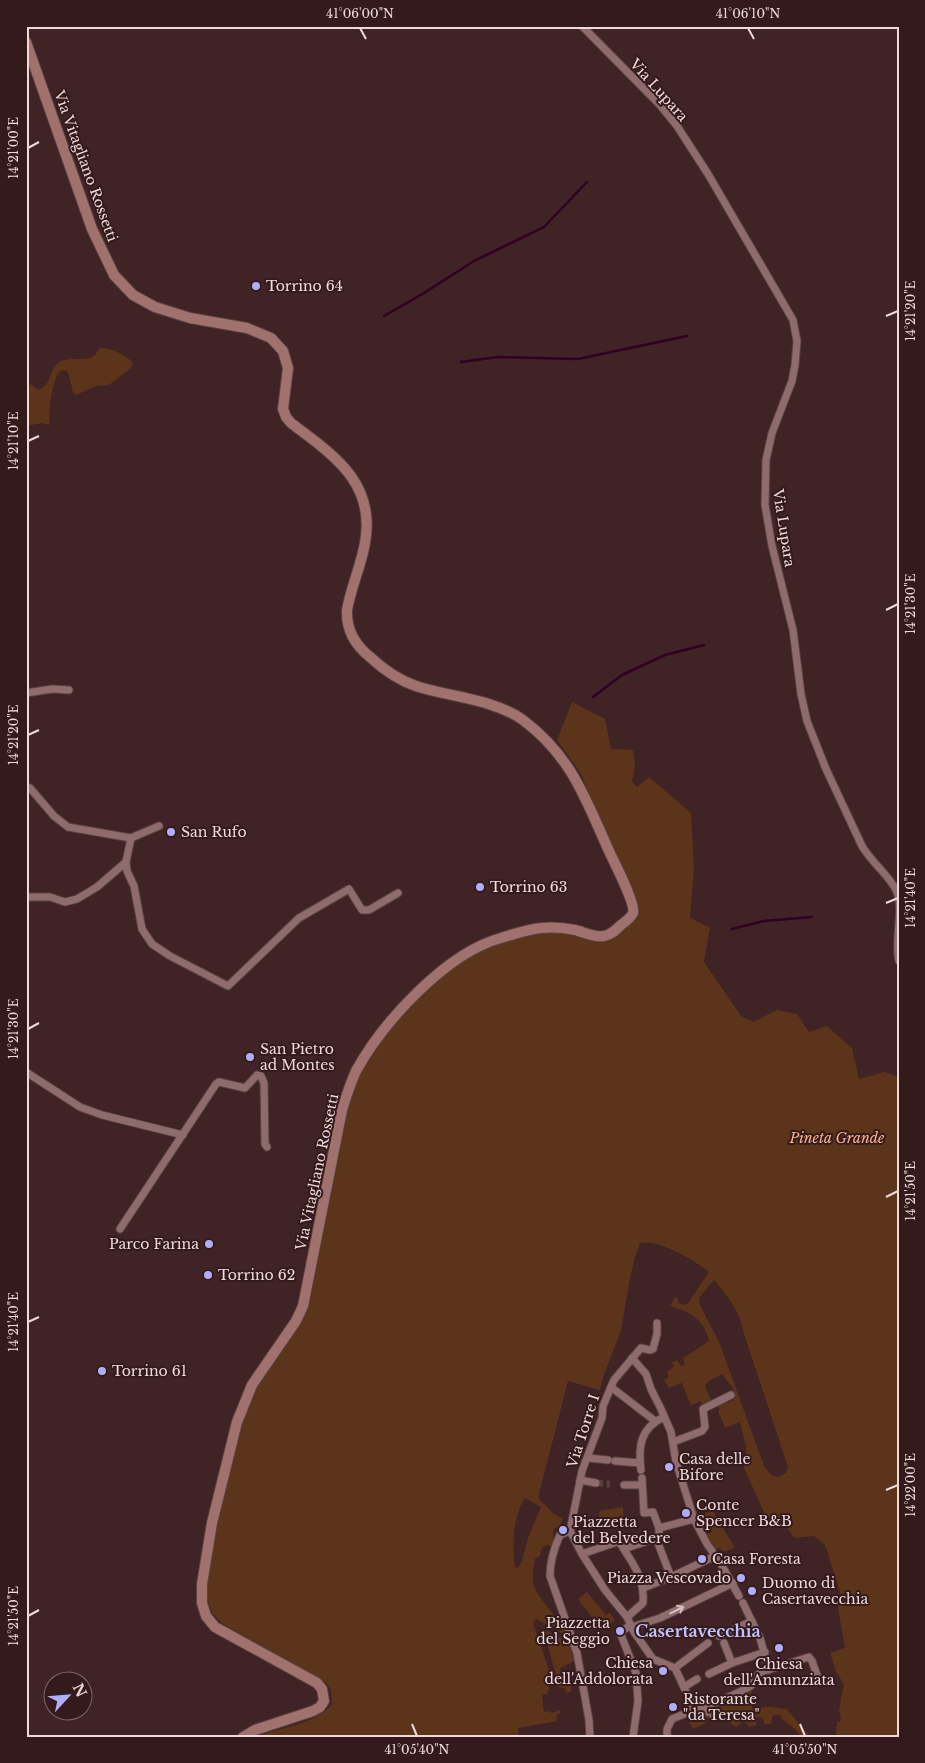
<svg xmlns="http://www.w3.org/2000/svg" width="925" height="1763" font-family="'Libre Baskerville',serif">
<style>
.green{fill:#5b341a;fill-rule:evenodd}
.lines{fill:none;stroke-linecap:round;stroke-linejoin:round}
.stream{stroke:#300025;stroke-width:2.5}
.street-tunnel{stroke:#593e40;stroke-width:7;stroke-dasharray:7 3.5;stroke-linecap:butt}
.street-casing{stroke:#594243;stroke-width:9}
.secondary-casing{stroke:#594243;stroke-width:12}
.street{stroke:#8e6c6e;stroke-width:7}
.secondary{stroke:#a1716d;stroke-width:10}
.oneway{stroke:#d6bec0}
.ticks{fill:none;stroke:#eedadb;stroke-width:2}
.poi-dot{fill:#afaefa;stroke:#351a1c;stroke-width:2}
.labels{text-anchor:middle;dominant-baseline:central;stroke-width:4;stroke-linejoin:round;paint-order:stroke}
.street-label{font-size:14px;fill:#eedadb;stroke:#351a1c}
.poi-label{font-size:14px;fill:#eedadb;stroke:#351a1c;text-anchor:start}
.park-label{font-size:14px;font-style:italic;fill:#fdb68b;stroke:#351a1c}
.quarter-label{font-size:16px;font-weight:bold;fill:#c1c2fb;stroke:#351a1c}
.neatline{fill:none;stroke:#eedadb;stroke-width:2}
.ticks-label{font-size:12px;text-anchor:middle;fill:#eedadb}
</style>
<rect width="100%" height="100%" fill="#3f2325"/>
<g class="green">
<path d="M99 348C114 348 121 354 133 362L131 368 109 385 96 386 76 395 73 392 68 372C66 371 64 369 61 371 52 376 48 416 50 425L42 423 26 426V383L32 385 38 390C52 386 49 367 61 361 75 355 93 366 99 348Z"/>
<path d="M572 702 605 719 611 749 633 750 635 765 632 782 637 787 649 777 691 813 694 869 690 918 710 928 704 962 741 1016 753 1022 777 1010 797 1014 809 1032 827 1026 852 1048 859 1079 885 1072 896 1076 899 1081V1737H836L837 1722H840L841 1717 839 1711 841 1698 844 1685 836 1671 830 1653 845 1648 838 1608 840 1592 825 1545 814 1536 794 1538 786 1526 774 1525 766 1517 744 1468 743 1464 746 1463V1447L740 1422 725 1428 718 1411 720 1410 717 1404 726 1399 728 1403 735 1398 733 1388 722 1374 709 1381 705 1386 712 1402 704 1407 700 1401 691 1406 682 1383 669 1388 664 1380 669 1377 667 1372 674 1366 672 1363 667 1364 677 1360 681 1366 685 1364 683 1357H685L709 1341C703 1318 691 1313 670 1306L675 1297 678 1298V1303L685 1305 688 1303 709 1272C694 1260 659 1239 640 1243L635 1257 630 1278 621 1331 603 1377 600 1390 568 1381 538 1498 554 1514 563 1518 560 1527 553 1529V1546L546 1545 542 1548 540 1556 535 1558C534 1567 531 1577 534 1586 540 1601 557 1618 568 1630L567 1636 536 1619 533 1623 550 1673 549 1691 547 1692 548 1694 542 1695 544 1712 550 1711 551 1713 560 1710 561 1713 556 1715 557 1721 518 1728 519 1737H253C276 1729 317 1724 332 1704L331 1690 327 1683 223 1624 212 1613 208 1600V1577L213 1542 225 1483 238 1435 248 1405 257 1385 307 1312 342 1125 358 1076 383 1037 409 1007 443 974 476 952 500 942 534 933H559L594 940H609L637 919 639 911 580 772 557 740ZM714 1280C728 1296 741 1313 744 1334L788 1467 786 1473 778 1477 771 1475 764 1466 720 1344 700 1305 699 1298ZM525 1498 541 1507 529 1535 522 1561 518 1568 515 1567C512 1547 513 1516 525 1498Z"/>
<polygon points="623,1507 624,1525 600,1525 599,1511"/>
<polygon points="712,1510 735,1548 723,1552 720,1548 713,1549 706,1535 712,1532 701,1516"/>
<polygon points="587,1592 606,1615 610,1613 615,1620 602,1630 578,1599"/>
<polygon points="543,1629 565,1640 572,1642 576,1660 560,1668 564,1682 571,1682 571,1692 566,1693 565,1688 558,1687 556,1675"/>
<polygon points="751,1689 752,1708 770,1707 787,1709 810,1737 800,1737 796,1730 782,1719 781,1715 774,1715 772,1717 771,1724 764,1724 763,1718 757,1717 756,1725 749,1727 746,1723 742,1722 736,1727 716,1713 711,1714 704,1724 693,1729 689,1722 695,1718 693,1714"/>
</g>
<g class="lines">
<g class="stream">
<polyline points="384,316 424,293 474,261 544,227 587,182"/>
<polyline points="461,362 498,357 578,359 687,336"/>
<polyline points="593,697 622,675 665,655 704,645"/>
<polyline points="732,929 764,921 812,917"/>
</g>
<polyline class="street-tunnel" points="596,1483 610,1484"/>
<defs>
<g id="street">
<path d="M582 26 660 105 677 126 708 174 793 320 797 341 795 365 792 381 772 433 766 460 765 505 772 546 793 630 801 694 807 721 826 769 862 846C871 862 891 877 897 892 904 911 894 940 899 961"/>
<polyline points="26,693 52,689 69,690"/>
<polyline points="26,787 30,788 54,816 68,827 131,838"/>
<polyline points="131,838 126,862 127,871 134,886 142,929 152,944 170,956 228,986 299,918 349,889 362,910 369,910 398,893"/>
<polyline points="131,838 159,826"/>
<polyline points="26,897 50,897 65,902 77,899 97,887 126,862"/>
<polyline points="26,1072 80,1107 102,1115 183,1135"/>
<polyline points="120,1229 216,1084 219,1082 245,1088 257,1075 261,1076 264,1083 265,1144 267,1147"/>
<polyline points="657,1323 657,1334 653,1349 650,1350 641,1348 614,1380 611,1387 603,1406 602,1418 582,1471 570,1531 582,1554 605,1590 627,1617 634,1632 653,1659 675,1668 695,1711"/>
<polyline points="632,1358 646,1374 651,1389 661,1409 671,1432 676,1462 694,1519 707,1544 717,1558"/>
<polyline points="611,1387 655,1421"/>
<polyline points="673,1442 702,1431 705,1427 703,1409 731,1395"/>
<polyline points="588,1458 608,1460"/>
<polyline points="615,1461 640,1463"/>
<path d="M641 1470C638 1447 640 1428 664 1417"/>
<polyline points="642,1478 644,1513 653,1512 659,1528"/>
<polyline points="580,1480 596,1483"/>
<polyline points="624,1485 642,1485"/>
<path d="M570 1531 560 1535C554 1548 550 1562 550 1576L577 1653 589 1720 590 1737"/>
<polyline points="656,1538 671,1577"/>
<polyline points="624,1549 659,1537 659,1528 694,1519"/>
<path d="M582 1554 617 1542 620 1543C633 1564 645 1578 643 1603L627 1617"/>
<polyline points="722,1566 739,1596"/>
<polyline points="643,1588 671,1577 715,1556"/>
<polyline points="743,1603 760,1638 769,1670"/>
<polyline points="631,1625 622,1631 621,1635 636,1673 638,1701 633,1737"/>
<polyline points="632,1627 660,1618 733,1583"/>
<polyline points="719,1636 752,1621"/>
<polyline points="724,1643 732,1663"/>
<polyline points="675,1668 708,1643"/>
<polyline points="709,1674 732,1663 765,1652"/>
<polyline points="684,1687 697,1679"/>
<polyline points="699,1710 700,1712 712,1712 713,1715"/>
<path d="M667 1737V1729L672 1719C697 1708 725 1701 749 1687 757 1683 753 1675 764 1671L809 1657 812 1661 818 1678"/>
</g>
<path id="secondary" d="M26 42 92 229 114 275 133 295 155 307 190 318 247 328 271 338 283 351 288 368 283 409 286 417 291 423C333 455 376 482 365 543 361 566 351 587 347 610 346 630 355 645 370 657 383 669 398 680 416 686 449 697 494 699 523 720 572 757 585 798 609 851 614 862 636 904 633 913 631 918 625 922 621 925 616 930 611 935 604 936 595 938 584 932 575 930 565 928 553 927 542 928 529 929 514 934 501 938 446 953 383 1022 356 1071 350 1084 346 1097 342 1110L303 1306 296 1321 252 1385 237 1422 212 1523 202 1584V1603L206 1616 215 1627 317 1683 322 1689 324 1701 320 1707 313 1711 255 1730 243 1737"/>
</defs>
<use href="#street" class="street-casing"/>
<use href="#secondary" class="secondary-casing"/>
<use href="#street" class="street"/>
<use href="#secondary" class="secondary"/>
</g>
<defs><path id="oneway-shaft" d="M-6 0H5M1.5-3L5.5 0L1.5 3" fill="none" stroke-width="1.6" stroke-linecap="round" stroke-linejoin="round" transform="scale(1.25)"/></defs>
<use class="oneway" href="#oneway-shaft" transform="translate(677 1610) rotate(-26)"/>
<path class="ticks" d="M360 28 366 39M748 28 754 39M28 148 39 142M886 316 898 311M28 441 39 436M886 610 898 604M28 735 39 730M886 903 898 898M28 1029 39 1023M886 1197 898 1191M28 1322 39 1317M886 1490 898 1485M28 1616 39 1610M412 1724 417 1736M800 1724 805 1736"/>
<g class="poi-dot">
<circle cx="256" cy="286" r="5"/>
<circle cx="171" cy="832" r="5"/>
<circle cx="480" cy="887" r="5"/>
<circle cx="250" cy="1057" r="5"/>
<circle cx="209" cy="1244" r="5"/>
<circle cx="208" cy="1275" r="5"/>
<circle cx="102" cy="1371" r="5"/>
<circle cx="669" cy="1467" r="5"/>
<circle cx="686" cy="1513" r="5"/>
<circle cx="563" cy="1530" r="5"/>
<circle cx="702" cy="1559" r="5"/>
<circle cx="741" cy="1578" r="5"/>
<circle cx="752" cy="1591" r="5"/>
<circle cx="620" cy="1631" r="5"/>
<circle cx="779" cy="1648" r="5"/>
<circle cx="663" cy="1671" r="5"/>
<circle cx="673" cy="1707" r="5"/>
</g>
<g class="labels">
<g class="street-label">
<text transform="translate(659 90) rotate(48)">Via Lupara</text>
<text transform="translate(86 166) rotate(70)">Via Vitagliano Rossetti</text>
<text transform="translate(784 528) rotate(81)">Via Lupara</text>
<text transform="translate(317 1172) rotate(-78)">Via Vitagliano Rossetti</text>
<text transform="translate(583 1431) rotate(-72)">Via Torre I</text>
</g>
<g class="poi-label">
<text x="266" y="286">Torrino 64</text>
<text x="181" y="832">San Rufo</text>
<text x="490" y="887">Torrino 63</text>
<text x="260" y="1049">San Pietro<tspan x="260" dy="16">ad Montes</tspan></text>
<text x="199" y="1244" text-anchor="end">Parco Farina</text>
<text x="218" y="1275">Torrino 62</text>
<text x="112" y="1371">Torrino 61</text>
<text x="679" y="1459">Casa delle<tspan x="679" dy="16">Bifore</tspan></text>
<text x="696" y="1505">Conte<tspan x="696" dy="16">Spencer B&amp;B</tspan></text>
<text x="573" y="1522">Piazzetta<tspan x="573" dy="16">del Belvedere</tspan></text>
<text x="712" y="1559">Casa Foresta</text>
<text x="731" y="1578" text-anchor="end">Piazza Vescovado</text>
<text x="762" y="1583">Duomo di<tspan x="762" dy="16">Casertavecchia</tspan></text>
<text x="610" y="1623" text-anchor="end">Piazzetta<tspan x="610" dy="16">del Seggio</tspan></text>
<text x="653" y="1663" text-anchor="end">Chiesa<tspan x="653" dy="16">dell'Addolorata</tspan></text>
<text x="779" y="1664" text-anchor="middle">Chiesa<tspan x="779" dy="16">dell'Annunziata</tspan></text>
<text x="683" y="1699">Ristorante<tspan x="683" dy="16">"da Teresa"</tspan></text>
</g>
<g class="park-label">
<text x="837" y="1138">Pineta Grande</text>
</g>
<g class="quarter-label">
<text x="698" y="1631">Casertavecchia</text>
</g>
</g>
<rect width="925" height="1763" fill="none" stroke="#351a1c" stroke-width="55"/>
<g transform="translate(68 1696) rotate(64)"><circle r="24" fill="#351a1c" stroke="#7f6768"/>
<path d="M0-4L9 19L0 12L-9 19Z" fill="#afaefa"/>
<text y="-8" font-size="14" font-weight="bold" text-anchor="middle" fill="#eedadb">N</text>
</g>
<rect x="28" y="28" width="870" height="1708" class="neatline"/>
<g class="ticks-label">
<text x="360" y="18">41°06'00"N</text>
<text x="748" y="18">41°06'10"N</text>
<text transform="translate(14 148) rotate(-90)" y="4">14°21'00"E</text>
<text transform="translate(911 311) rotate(-90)" y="4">14°21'20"E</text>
<text transform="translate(14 441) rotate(-90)" y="4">14°21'10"E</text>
<text transform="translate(911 604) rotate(-90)" y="4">14°21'30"E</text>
<text transform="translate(14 735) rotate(-90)" y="4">14°21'20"E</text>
<text transform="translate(911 898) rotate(-90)" y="4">14°21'40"E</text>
<text transform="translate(14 1029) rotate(-90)" y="4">14°21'30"E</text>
<text transform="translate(911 1191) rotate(-90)" y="4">14°21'50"E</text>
<text transform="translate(14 1322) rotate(-90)" y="4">14°21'40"E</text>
<text transform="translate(911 1485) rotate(-90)" y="4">14°22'00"E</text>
<text transform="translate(14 1616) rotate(-90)" y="4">14°21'50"E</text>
<text x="417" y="1754">41°05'40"N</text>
<text x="805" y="1754">41°05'50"N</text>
</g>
</svg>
